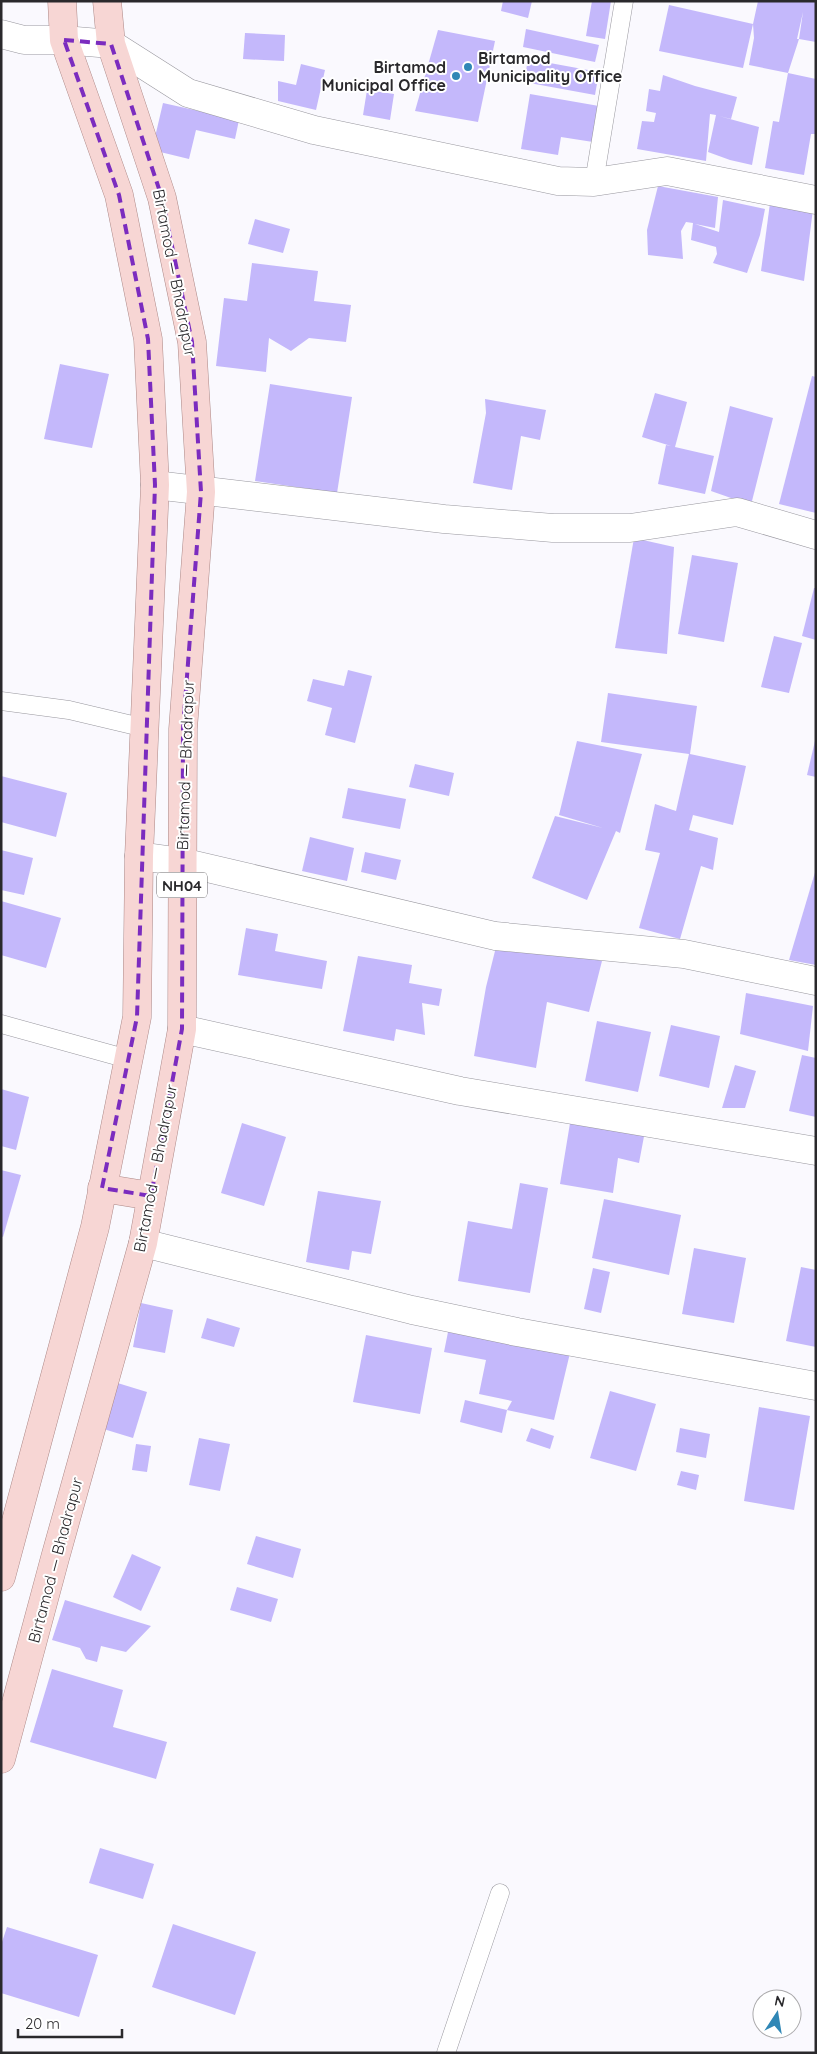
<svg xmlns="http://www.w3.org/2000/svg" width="817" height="2054" font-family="Quicksand,sans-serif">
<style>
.building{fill:#c4b8fb}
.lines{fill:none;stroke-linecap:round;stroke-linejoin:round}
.lane-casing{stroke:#98979e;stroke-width:19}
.street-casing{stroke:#98979e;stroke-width:29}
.primary-casing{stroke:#ac8887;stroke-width:29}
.lane{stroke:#fff;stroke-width:18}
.street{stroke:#fff;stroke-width:28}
.primary{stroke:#f7d6d4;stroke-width:28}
.marked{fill:none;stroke:#7b2cbf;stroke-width:4;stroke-dasharray:10 6;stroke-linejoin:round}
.poi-dot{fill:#3087b6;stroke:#fff;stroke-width:2}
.labels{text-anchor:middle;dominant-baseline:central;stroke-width:4;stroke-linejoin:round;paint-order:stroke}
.shield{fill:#fff;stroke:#6a696b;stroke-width:1}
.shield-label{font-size:15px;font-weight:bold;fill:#2a292c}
.poi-label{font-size:16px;font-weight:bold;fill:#2a292c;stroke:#fff;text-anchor:start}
.street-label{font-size:16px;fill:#2a292c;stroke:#fff}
</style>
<rect width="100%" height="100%" fill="#faf9fe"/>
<g class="building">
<polygon points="503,1 532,1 528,18 501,11"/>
<polygon points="592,1 611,1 605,39 586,36"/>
<polygon points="758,1 816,1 816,42 799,39 803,12 797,39 799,39 788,73 816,79 816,134 811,134 804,175 765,168 773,121 779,122 788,73 749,65 754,38 753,24"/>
<polygon points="669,5 753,24 743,68 659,51"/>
<polygon points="526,29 599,45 595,62 523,47"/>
<polygon points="438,30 495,41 478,122 415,111"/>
<polygon points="245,33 285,35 284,61 243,59"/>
<polygon points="528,59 599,72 595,95 524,82"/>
<polygon points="301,64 325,70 316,110 278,101 278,81 296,85"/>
<polygon points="663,75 695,86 737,97 731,119 719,116 759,127 752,165 730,160 708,152 716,115 710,114 706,161 637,149 642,121 654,122 656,113 646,111 649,89 660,91"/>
<polygon points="367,90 394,94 390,120 363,115"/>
<polygon points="530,94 599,106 593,142 561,137 558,155 521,149"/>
<polygon points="163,103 239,120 235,139 196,130 189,159 152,150"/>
<polygon points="658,186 718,197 715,228 695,224 719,232 723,200 765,209 760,235 747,273 713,263 717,254 716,247 691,240 693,223 686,222 681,231 683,259 648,255 647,230"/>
<polygon points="770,203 813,209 804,281 761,271"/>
<polygon points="255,219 290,229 283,253 248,244"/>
<polygon points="252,263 318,271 314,301 351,305 346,342 309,338 291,351 269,338 266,372 216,366 224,298 247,301"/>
<polygon points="60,364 109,374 92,448 44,439"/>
<polygon points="812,376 816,377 816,513 779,504"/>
<polygon points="270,384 352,397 337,493 255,481"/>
<polygon points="655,393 687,402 675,447 714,456 705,494 658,484 666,445 671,446 642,437"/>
<polygon points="485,399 546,410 540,440 521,436 512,490 473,483 486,413"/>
<polygon points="730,406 773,418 751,505 711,491"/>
<polygon points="634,538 674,547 667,654 615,648"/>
<polygon points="692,555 738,563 724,642 678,634"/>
<polygon points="814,588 816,588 816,640 802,636"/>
<polygon points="774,636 802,643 789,693 761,687"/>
<polygon points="348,670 372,676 355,743 325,735 332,708 307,701 313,679 344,686"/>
<polygon points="608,693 697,706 690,754 746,766 733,825 693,815 689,830 718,838 713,870 701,866 680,939 639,928 660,853 645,850 655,804 676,811 689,754 601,742"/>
<polygon points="577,741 642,754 620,833 616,831 587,900 532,878 555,816 603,828 559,815"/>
<polygon points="815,741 816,741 816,777 807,775"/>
<polygon points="415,764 454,773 449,796 409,787"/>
<polygon points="1,776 67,793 56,837 1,822"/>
<polygon points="348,788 406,799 400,829 342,818"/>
<polygon points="310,837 354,848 347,881 302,871"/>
<polygon points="1,850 33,858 24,895 1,890"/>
<polygon points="365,852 401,860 396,880 361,872"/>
<polygon points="816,869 816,965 789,960"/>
<polygon points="1,901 61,918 46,968 1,955"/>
<polygon points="246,928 278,934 275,951 327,961 322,989 238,975"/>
<polygon points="499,935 602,961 589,1012 547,1002 536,1068 474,1056 486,987"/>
<polygon points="358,956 412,965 409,983 442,989 439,1006 422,1003 425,1035 396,1029 394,1041 343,1031"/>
<polygon points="746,993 813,1006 808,1051 740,1034"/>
<polygon points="597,1021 651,1032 638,1092 585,1081"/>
<polygon points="671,1025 720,1036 709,1088 659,1076"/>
<polygon points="802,1055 816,1058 816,1117 789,1111"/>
<polygon points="735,1065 756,1071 745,1108 722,1108"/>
<polygon points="1,1089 29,1097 16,1150 1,1146"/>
<polygon points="571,1117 645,1131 639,1163 618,1158 613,1193 560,1184"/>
<polygon points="242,1123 286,1137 264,1206 221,1193"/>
<polygon points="1,1170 21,1175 3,1237 1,1236"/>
<polygon points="520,1183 548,1188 530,1293 458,1281 468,1221 512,1229"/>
<polygon points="318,1191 381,1201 371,1254 352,1251 349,1270 306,1262"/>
<polygon points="604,1199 681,1215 669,1275 592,1258"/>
<polygon points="694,1248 746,1258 734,1323 682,1314"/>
<polygon points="801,1267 816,1270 816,1347 786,1341"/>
<polygon points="593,1268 610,1272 601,1313 584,1309"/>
<polygon points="141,1303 173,1310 165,1353 133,1347"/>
<polygon points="207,1318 240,1328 234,1347 201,1338"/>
<polygon points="449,1327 570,1353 554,1420 507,1410 512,1401 479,1394 486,1360 444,1352"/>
<polygon points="366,1335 432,1348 420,1414 353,1402"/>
<polygon points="111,1381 147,1392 133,1438 97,1427"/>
<polygon points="610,1391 656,1404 636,1471 590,1458"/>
<polygon points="465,1400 507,1410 502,1433 460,1422"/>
<polygon points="759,1407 810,1416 794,1510 744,1501"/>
<polygon points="531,1428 554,1436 550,1449 526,1441"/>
<polygon points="680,1428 710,1434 706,1458 676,1452"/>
<polygon points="199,1438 230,1444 220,1491 189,1485"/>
<polygon points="136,1444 151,1446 147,1472 132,1470"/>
<polygon points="681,1471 699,1475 696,1490 677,1485"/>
<polygon points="256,1536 301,1549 293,1578 247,1564"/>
<polygon points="132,1554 161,1567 141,1611 113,1597"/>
<polygon points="237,1587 278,1599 271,1622 230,1610"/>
<polygon points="65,1600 151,1626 126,1652 101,1646 97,1662 86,1659 80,1648 52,1640"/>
<polygon points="52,1669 123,1690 113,1727 167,1742 156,1779 30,1742"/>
<polygon points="100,1848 154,1864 143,1899 89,1883"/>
<polygon points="173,1924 256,1952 235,2015 152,1987"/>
<polygon points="7,1927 98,1955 79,2017 1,1993 1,1945"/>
</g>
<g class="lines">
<defs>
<g id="lane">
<polyline points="594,182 624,1"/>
<polyline points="1,701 69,710 145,728"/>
<polyline points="1,1024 128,1059"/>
<polyline points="446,2053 500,1893"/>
</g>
<g id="street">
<polyline points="1,34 24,40 64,40 111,44 188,93 314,130 558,181 594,182 667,171 816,200"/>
<polyline points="155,485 444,519 553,528 630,528 737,512 816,535"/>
<polyline points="139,856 182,862 495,936 684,954 816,981"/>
<polyline points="182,1029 460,1091 816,1151"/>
<polyline points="143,1243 412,1310 517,1332 816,1386"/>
</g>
<g id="primary">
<polyline points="102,1188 151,1196"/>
<polyline points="1,1577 95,1227 137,1017 139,856 155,485 148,339 119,195 64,40 62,1"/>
<polyline points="1,1759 55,1558 143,1243 182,1029 183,729 201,492 192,342 162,198 111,44 107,1"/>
</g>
</defs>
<use href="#lane" class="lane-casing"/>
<use href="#street" class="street-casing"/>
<use href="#primary" class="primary-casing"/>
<use href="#lane" class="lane"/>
<use href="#street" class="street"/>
<use href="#primary" class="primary"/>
</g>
<path class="marked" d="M64 40 111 44 162 198 192 342 201 492 183 729 182 1029 151 1196 102 1188 137 1017 155 485 148 339 119 195Z"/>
<g class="poi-dot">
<circle cx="468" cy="67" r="5"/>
<circle cx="456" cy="76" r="5"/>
</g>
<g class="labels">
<rect class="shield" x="157" y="872.5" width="50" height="25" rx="4"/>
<g class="shield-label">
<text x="182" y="885">NH04</text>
</g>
<g class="poi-label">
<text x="478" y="58">Birtamod<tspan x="478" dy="18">Municipality Office</tspan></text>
<text x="446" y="67" text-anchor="end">Birtamod<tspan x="446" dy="18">Municipal Office</tspan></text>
</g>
<g class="street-label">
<text transform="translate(175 273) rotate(79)">Birtamod — Bhadrapur</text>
<text transform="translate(185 765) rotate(-88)">Birtamod — Bhadrapur</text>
<text transform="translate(155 1168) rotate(-79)">Birtamod — Bhadrapur</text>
<text transform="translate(55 1560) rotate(-75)">Birtamod — Bhadrapur</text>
</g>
</g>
<rect width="817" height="2054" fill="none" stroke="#2a292c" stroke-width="5"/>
<g transform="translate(777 2014) rotate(12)"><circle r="24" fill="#ffffff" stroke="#aaa9ab"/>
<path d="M0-4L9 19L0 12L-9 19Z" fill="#3087b6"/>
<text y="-8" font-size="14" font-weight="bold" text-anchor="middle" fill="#2a292c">N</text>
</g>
<path d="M18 2029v8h104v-8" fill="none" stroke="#2a292c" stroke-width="2.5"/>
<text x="25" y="2029" font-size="15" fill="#2a292c" stroke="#ffffff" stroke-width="4" paint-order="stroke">20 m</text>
</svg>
